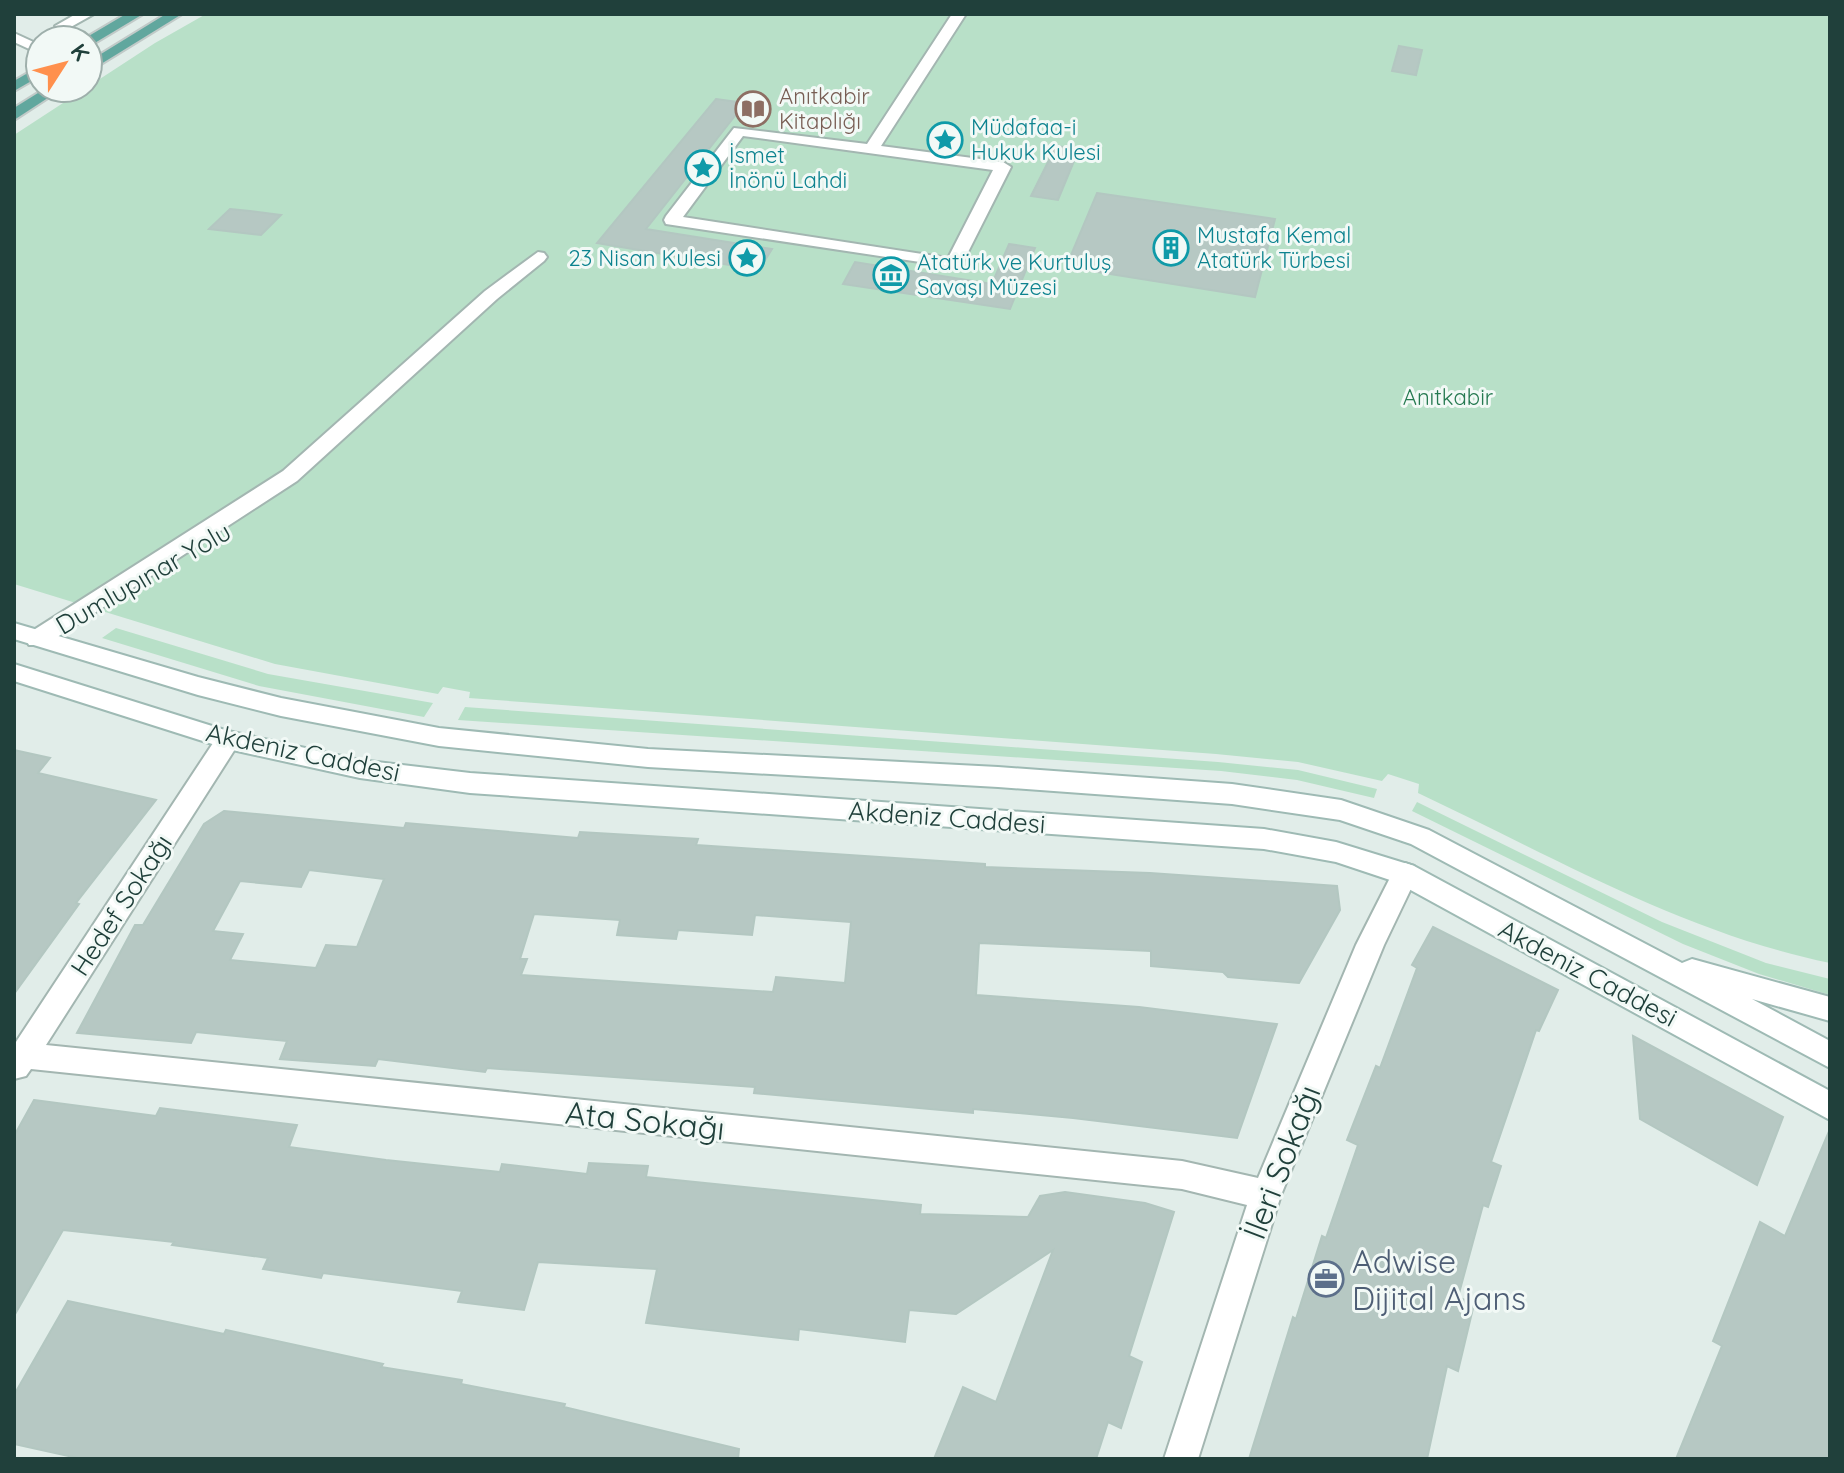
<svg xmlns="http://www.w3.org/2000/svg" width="1844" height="1473" font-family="Quicksand,sans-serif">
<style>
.green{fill:#b8e0c8}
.building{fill:#b6c8c3;stroke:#b3c7c1;stroke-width:2;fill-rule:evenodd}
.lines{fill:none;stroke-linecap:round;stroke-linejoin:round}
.street-casing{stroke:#a3b6b1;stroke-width:4}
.secondary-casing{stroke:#9ebab4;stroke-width:4}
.primary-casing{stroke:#c1cac8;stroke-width:4}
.street{fill:#fff;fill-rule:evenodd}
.secondary{fill:#fff;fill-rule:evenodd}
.primary{fill:#61a79e;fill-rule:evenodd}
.labels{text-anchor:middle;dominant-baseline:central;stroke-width:6;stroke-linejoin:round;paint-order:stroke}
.far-education-label{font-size:22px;fill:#785e54;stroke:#f2f9f6;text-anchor:start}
.far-culture-label{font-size:22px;fill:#0d838f;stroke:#f2f9f6;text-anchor:start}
.far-park-label{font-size:22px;fill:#267a51;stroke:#f2f9f6}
.street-label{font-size:26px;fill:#20403b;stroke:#f2f9f6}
.near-street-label{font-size:32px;fill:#20403b;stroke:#f2f9f6}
.near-service-label{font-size:32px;fill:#4e5e75;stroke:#f2f9f6;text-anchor:start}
</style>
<rect width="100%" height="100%" fill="#e1ede9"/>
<g class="green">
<path d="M206 14H1830V963C1684 933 1552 856 1418 793L1419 784 1388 774 1382 781 1298 762 1216 754 469 698 470 692 443 687 438 694 275 664 14 584V135L155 43Z"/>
<polygon points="116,628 268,674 433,703 424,717 259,686 102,638"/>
<polygon points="465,707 1218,762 1298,770 1377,789 1374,798 1297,780 1221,771 458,720"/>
<polygon points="1417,802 1662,922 1766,963 1830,979 1830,995 1759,974 1683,944 1412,811"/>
</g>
<g class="building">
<polygon points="1399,46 1422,50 1416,75 1392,71"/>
<polygon points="716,99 745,103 646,229 772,249 759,270 597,243"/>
<polygon points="1056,146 1079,149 1058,200 1031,196"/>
<polygon points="1097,193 1275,219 1255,297 1066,267"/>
<polygon points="230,209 250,211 281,215 261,235 209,229"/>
<polygon points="1009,244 1035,248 1010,309 843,284 855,262 992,284"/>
<polygon points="14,750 50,758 38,773 156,800 76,903 79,904 14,994"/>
<path d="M224 811 404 828 406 823 578 838 580 832 698 839 696 845 985 864V867L1150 873 1337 886 1340 910 1299 983 1228 977 1223 972 1151 966V951L979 943 976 995 1139 1007 1277 1024 1237 1138 1073 1118 973 1109V1113L754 1093 755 1087 487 1068 485 1072 378 1059 375 1066 280 1059 287 1041 196 1032 191 1043 77 1033 135 925H143L204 824ZM309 870 384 879 357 947 326 945 316 968 230 960 243 934 213 931 240 881 301 887ZM534 914 620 920 617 935 676 939 678 930 752 935 755 915 851 922 845 983 776 977 773 992 521 975 527 959H520Z"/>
<polygon points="1433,927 1558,990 1539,1031 1536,1030 1491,1162 1501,1166 1488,1207 1483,1205 1458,1297 1474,1304 1458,1371 1447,1366 1427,1459 1249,1459 1293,1317 1296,1319 1322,1236 1326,1238 1358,1145 1347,1140 1376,1066 1380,1068 1417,968 1412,965"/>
<polygon points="1633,1036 1783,1117 1757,1185 1640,1119"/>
<polygon points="34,1100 156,1116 160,1108 297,1125 289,1147 386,1160 500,1172 502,1164 587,1174 589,1163 648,1166 646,1177 921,1205 920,1214 1028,1217 1040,1196 1065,1192 1145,1203 1174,1212 1129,1356 1142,1362 1121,1428 1108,1422 1096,1459 934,1459 963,1387 996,1402 1053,1250 956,1314 909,1310 905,1342 799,1329 798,1340 646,1323 657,1269 538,1262 524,1310 458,1302 462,1291 323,1273 321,1278 263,1269 268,1258 172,1245 174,1242 63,1230 14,1316 14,1136"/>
<polygon points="1830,1129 1830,1459 1676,1459 1722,1346 1713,1341 1760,1222 1785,1236"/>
<polygon points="68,1301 224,1334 226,1330 383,1364 381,1367 462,1380 461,1384 565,1404 564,1407 739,1449 738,1459 82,1459 14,1444 14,1395"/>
</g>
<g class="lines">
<defs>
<g id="street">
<path d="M76 14H94L69 28 84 40C70 40 60 41 55 26Z"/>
<path d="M952 14H966L881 146 1003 162 1011 167 960 268 666 224 664 220 666 216 734 128 867 144ZM743 136 993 170 948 258 683 217Z"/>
<polygon points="14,33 40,45 40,54 14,42"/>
<polygon points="538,252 544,253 547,257 544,261 497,299 297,481 45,645 29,645 26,639 29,633 283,471 485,291"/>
<polygon points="228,731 237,734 240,740 237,746 46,1045 1182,1161 1258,1178 1356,945 1396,866 1405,863 1414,866 1418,874 1384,945 1281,1195 1198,1459 1164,1459 1247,1205 1182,1189 31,1069 26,1076 14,1079 14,1045 219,734"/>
</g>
<g id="secondary">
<polygon points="14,623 198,677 281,698 439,728 648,749 998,767 1232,784 1341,800 1429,830 1682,963 1692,959 1830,997 1830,1021 1752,999 1830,1041 1830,1068 1411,844 1340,820 1232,804 998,787 648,767 439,746 281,716 198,695 14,639"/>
<polygon points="14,664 228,731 360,760 470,773 1264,829 1336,842 1414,866 1830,1091 1830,1120 1396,882 1336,862 1264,849 470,793 360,778 228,749 14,681"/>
</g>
<g id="primary">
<polygon points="126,14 143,14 93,44 88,45 88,40 82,40"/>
<polygon points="166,14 182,14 88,72 88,62"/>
<polygon points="40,66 40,76 14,91 14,81"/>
<polygon points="46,88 63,88 14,120 14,108"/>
</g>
</defs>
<use href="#street" class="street-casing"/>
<use href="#secondary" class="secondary-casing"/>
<use href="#primary" class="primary-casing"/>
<use href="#street" class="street"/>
<use href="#secondary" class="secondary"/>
<use href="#primary" class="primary"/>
</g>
<defs>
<symbol id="library-ring" viewBox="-11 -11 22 22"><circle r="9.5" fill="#f2f9f6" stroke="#8d6e63" stroke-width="1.5"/><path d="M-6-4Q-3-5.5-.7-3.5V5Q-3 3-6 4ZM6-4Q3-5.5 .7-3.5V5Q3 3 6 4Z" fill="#8d6e63"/></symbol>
<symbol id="sight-ring" viewBox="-11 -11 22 22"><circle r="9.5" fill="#f2f9f6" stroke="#0f9aa8" stroke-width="1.5"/><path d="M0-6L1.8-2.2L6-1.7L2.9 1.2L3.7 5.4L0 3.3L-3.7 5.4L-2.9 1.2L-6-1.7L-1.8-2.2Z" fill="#0f9aa8"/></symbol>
<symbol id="building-ring" viewBox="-11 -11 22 22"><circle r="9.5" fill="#f2f9f6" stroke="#0f9aa8" stroke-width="1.5"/><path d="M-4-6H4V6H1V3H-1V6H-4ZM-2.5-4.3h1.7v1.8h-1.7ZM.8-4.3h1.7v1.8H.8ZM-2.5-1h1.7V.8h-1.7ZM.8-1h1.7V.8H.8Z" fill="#0f9aa8"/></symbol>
<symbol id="museum-ring" viewBox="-11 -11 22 22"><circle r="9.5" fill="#f2f9f6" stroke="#0f9aa8" stroke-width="1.5"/><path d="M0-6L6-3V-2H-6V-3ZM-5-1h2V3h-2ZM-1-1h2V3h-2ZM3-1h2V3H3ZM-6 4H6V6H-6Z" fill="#0f9aa8"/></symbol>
<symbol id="office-ring" viewBox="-11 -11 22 22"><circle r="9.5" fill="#f2f9f6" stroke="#5c6f8a" stroke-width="1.5"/><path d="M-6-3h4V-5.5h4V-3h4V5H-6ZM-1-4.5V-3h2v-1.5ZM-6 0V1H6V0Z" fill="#5c6f8a"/></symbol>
</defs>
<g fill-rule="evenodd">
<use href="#library-ring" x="733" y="89" width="40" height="40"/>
<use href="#sight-ring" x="925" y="120" width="40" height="40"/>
<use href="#sight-ring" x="683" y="148" width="40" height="40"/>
<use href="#building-ring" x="1151" y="228" width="40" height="40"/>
<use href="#sight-ring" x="727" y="238" width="40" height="40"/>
<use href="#museum-ring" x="871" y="255" width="40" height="40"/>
<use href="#office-ring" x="1306" y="1259" width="40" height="40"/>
</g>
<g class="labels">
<g class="far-education-label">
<text x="779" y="96">Anıtkabir<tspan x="779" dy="25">Kitaplığı</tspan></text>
</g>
<g class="far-culture-label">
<text x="971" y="127">Müdafaa-i<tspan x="971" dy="25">Hukuk Kulesi</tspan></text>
<text x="729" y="155">İsmet<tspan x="729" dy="25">İnönü Lahdi</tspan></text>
<text x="1197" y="235">Mustafa Kemal<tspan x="1197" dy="25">Atatürk Türbesi</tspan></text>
<text x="721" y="258" text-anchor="end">23 Nisan Kulesi</text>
<text x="917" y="262">Atatürk ve Kurtuluş<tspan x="917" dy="25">Savaşı Müzesi</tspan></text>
</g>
<g class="far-park-label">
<text x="1448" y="397">Anıtkabir</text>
</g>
<g class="street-label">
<text transform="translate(143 578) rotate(-30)">Dumlupınar Yolu</text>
<text transform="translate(303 752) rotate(12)">Akdeniz Caddesi</text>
<text transform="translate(947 817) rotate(4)">Akdeniz Caddesi</text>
<text transform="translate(121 905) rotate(-57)">Hedef Sokağı</text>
<text transform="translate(1588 973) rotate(28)">Akdeniz Caddesi</text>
</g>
<g class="near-street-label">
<text transform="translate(645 1120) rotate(6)">Ata Sokağı</text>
<text transform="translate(1281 1162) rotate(-69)">İleri Sokağı</text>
</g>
<g class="near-service-label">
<text x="1352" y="1261">Adwise<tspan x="1352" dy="37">Dijital Ajans</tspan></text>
</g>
</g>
<rect width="1844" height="1473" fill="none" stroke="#20403b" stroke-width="32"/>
<g transform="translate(64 64) rotate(54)"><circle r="38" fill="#f2f9f6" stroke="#9eafab" stroke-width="2"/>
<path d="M0-6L14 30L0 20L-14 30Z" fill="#ff904d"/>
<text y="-12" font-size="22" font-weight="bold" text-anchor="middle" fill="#20403b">K</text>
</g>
</svg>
